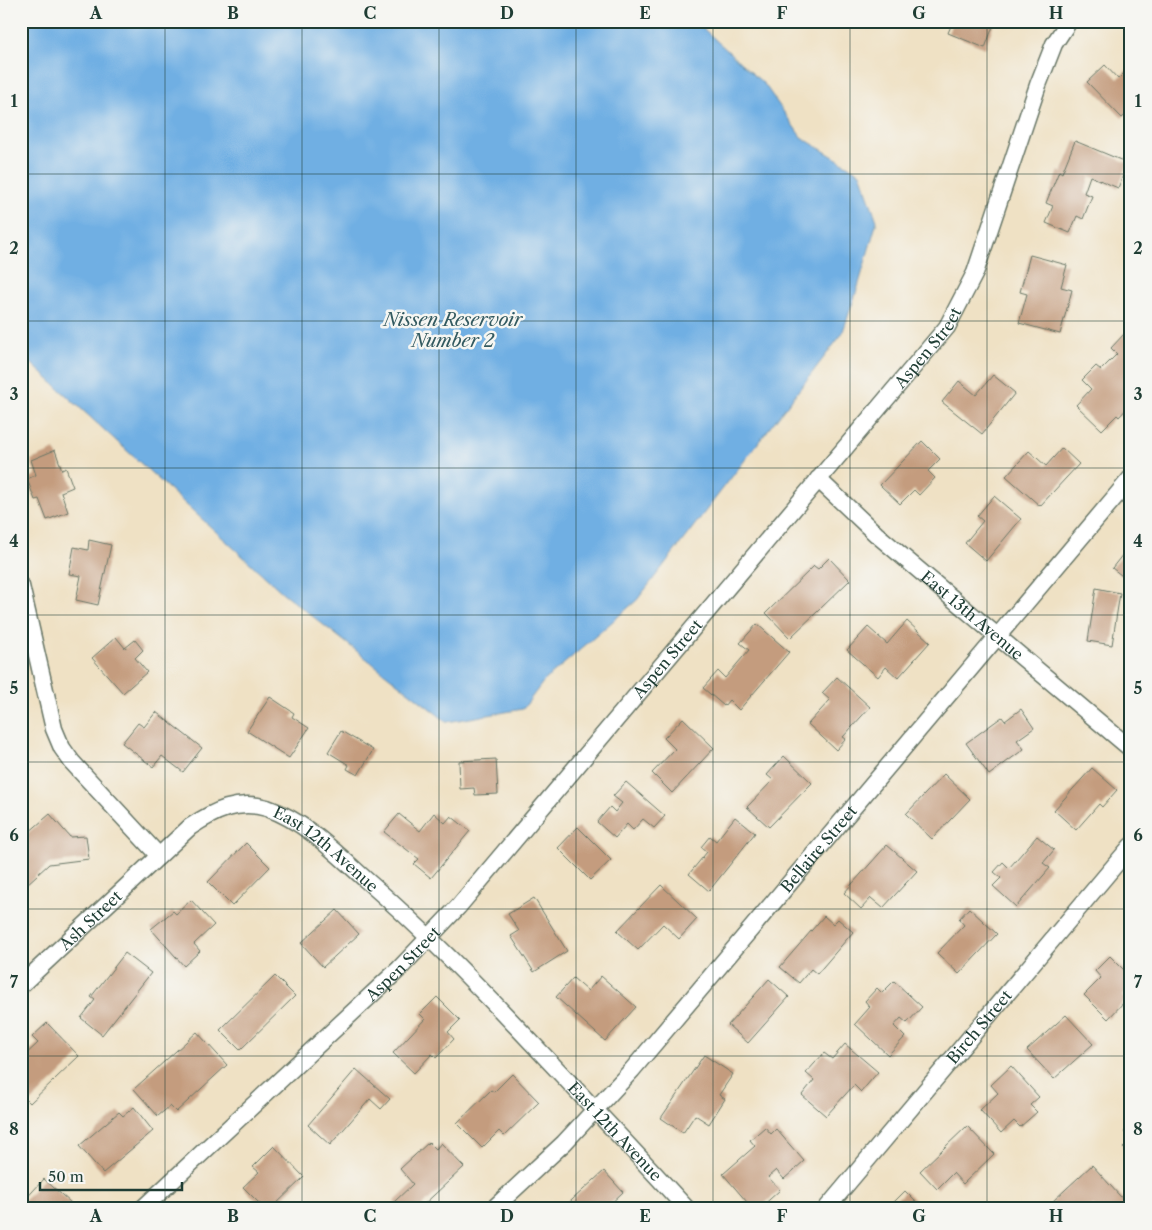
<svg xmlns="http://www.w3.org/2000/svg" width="1152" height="1230" font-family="'Libre Caslon Text',serif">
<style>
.water{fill:#6fafe3;stroke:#47768c}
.building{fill:#c49c7e}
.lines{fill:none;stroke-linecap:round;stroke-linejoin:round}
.minor-casing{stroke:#687666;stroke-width:19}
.minor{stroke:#fff;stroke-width:16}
.grid{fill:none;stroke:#1f3d34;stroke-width:1;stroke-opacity:0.55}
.labels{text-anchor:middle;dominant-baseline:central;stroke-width:5;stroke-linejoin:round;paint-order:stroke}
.street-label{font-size:16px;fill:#1f3d34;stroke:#f6f6f2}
.water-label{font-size:18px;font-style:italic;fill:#335a60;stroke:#f6f6f2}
.neatline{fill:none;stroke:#1f3d34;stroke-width:2}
.grid-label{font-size:16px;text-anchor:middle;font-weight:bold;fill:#1f3d34}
</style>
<rect width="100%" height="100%" fill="#f6f6f2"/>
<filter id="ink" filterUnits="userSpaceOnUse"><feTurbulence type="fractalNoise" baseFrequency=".02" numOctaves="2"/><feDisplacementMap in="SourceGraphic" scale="10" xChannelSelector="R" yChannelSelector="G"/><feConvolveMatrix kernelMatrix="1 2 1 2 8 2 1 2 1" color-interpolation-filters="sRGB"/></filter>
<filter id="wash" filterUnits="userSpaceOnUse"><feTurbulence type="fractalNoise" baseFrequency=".0096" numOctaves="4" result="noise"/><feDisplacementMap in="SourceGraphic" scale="20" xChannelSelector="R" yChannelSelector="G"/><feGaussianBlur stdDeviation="1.12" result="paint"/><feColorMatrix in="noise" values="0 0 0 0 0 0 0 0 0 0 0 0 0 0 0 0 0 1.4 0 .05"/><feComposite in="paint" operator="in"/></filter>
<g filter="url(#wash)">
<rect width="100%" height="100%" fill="#efe1c4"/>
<polygon class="water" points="21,21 695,21 765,85 801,137 860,173 877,221 858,287 842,334 637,600 543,682 523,709 447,722 283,593 21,354"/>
<g id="blocks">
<g class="building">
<polygon points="953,21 995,21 985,48 948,33"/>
<polygon points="1105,65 1118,79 1131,66 1131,110 1122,118 1087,82"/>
<polygon points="1075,141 1128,163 1118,188 1090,176 1084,193 1092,196 1083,219 1077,216 1070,233 1046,223 1053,206 1046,203 1059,171 1062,173"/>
<polygon points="1030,255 1067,265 1061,287 1072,290 1060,334 1019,323 1027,294 1020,292"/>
<polygon points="1125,333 1131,338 1131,404 1119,417 1117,415 1102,430 1076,405 1091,389 1082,380 1096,366 1101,370 1117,354 1111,348"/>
<polygon points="993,375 1015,393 982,434 942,402 959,381 976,395"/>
<polygon points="922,441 940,459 928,471 935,478 919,495 914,490 900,504 880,485"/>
<polygon points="1062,448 1079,464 1040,506 1006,476 1029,451 1046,466"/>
<polygon points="55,450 62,470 66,468 73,487 61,492 68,512 47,520 39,499 35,500 27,479 36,475 31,460"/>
<polygon points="994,496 1021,519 986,561 965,543 983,521 977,516"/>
<polygon points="89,540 111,545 98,605 76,600 81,576 69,574 74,547 88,550"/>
<polygon points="1127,549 1131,552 1131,583 1112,568"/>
<polygon points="829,558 850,580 790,638 766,613 814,566 818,569"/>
<polygon points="1096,588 1120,593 1112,645 1088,641"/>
<polygon points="907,621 930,642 898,678 886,667 878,677 847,650 868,627 887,644"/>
<polygon points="757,624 789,652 739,710 729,700 724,706 703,688 718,671 725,678 749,650 740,643"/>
<polygon points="116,637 125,648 135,640 143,650 135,658 147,672 123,693 92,658"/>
<polygon points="837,677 870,707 843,737 846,739 836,750 808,724 830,700 822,693"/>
<polygon points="270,697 294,713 292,717 309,728 289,758 247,731"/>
<polygon points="1021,709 1034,728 1017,740 1024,749 989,775 966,743 1002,717 1005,721"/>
<polygon points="156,712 202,748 183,772 162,756 153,767 122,743 138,723 144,727"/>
<polygon points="683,718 714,748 672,793 652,773 675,749 664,738"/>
<polygon points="341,731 373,750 358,775 347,769 349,765 328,752"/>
<polygon points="784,756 812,783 769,827 747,807 773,780 767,775"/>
<polygon points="496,759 498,794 475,795 474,788 460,789 459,761"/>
<polygon points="1092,768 1117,790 1102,807 1099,804 1076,830 1054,810"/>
<polygon points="944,774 970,799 932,839 906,814"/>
<polygon points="626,782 665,816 654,828 643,819 633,830 627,824 615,838 597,822 610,807 615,812 622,803 613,796"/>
<polygon points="434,813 445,823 451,816 470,831 431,878 414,864 419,859 384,832 399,814 420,831"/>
<polygon points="50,814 70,837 86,836 89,859 49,864 26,885 21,880 21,839"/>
<polygon points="735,817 755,833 709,891 689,874 707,852 701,847 710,836 716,841"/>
<polygon points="578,827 611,860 590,880 558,848"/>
<polygon points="1037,836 1054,850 1043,863 1050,868 1016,907 993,886 1001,878 994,872 1003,862 1009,868"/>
<polygon points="246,843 270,867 232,906 208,882"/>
<polygon points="887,845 917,871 883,908 871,898 861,909 844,893"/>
<polygon points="661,885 697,919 679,939 663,924 638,950 617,931"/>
<polygon points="534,898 567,951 534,972 511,936 519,931 508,914"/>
<polygon points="191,900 214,925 194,944 200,951 184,966 151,929 173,911 176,914"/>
<polygon points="969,908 997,934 959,974 937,953 964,925 959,919"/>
<polygon points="337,910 359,934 323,967 301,943"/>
<polygon points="824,916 833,924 838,919 853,932 817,974 811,969 799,983 780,967"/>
<polygon points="125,953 151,973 102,1035 81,1018 95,1000 91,997"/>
<polygon points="1110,956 1131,977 1131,987 1122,996 1126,1000 1108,1019 1084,995 1101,978 1095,971"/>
<polygon points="275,976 295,996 240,1050 220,1030"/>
<polygon points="601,976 636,1007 605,1041 556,997 573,978 588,991"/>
<polygon points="769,979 789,997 748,1043 728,1025"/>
<polygon points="894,981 922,1007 907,1023 901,1018 894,1026 905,1037 888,1055 855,1024 870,1007 865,1001 877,988 882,993"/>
<polygon points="437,997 460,1020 448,1032 454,1039 436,1058 432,1054 414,1073 393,1053 425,1019 420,1014"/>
<polygon points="1066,1015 1093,1044 1054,1079 1027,1050"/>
<polygon points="47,1023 79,1056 30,1103 21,1094 21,1059 38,1043 32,1037"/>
<polygon points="197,1032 227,1065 176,1112 170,1106 158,1116 134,1089"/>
<polygon points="845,1044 878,1072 861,1092 854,1085 826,1116 802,1095 814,1080 806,1073 824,1053 832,1059"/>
<polygon points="704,1055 733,1074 719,1095 725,1099 709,1124 695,1115 683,1133 661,1118"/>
<polygon points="1011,1066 1039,1097 1030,1105 1037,1112 1020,1127 1014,1121 1001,1133 980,1110 998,1093 991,1085"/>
<polygon points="356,1069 390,1099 381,1109 370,1099 330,1145 308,1125"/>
<polygon points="512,1074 539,1102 504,1136 499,1131 482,1148 457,1123 491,1090 494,1092"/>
<polygon points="134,1107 153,1131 103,1173 79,1146 119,1112 123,1116"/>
<polygon points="967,1126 994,1154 963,1184 953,1173 937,1189 920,1171"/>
<polygon points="1131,1126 1131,1139 1124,1132"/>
<polygon points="765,1127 771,1134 776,1129 804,1161 784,1179 776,1170 768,1177 780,1190 759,1209 753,1209 723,1174 755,1146 750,1140"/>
<polygon points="1131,1140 1131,1157 1123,1148"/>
<polygon points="429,1142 436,1149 441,1143 464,1167 419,1209 401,1209 394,1202 413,1184 400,1169"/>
<polygon points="274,1146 304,1177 271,1209 265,1209 243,1187 259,1172 253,1167"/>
<polygon points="1092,1165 1128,1205 1123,1209 1096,1209 1093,1205 1088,1209 1059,1209 1052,1202"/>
<polygon points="604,1171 623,1192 605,1209 562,1209"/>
<polygon points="44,1179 71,1203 66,1209 21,1209 21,1204"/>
<polygon points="905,1191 923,1209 887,1209"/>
</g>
</g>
</g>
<g filter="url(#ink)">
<use href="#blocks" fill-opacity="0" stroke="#687666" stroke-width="1"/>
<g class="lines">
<defs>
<g id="minor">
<path id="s1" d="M818 479 876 534 1131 749"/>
<polyline points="21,586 54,729 62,748 72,762 159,856"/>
<path id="s2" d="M21 985 190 827C214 811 238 799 267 808 305 821 336 853 365 879 424 930 478 986 532 1043 584 1098 636 1153 687 1209"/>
<path id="s3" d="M142 1209 399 969 458 907 947 327 975 273 1038 85 1054 44 1069 21"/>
<path id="s4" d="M493 1209 564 1143 632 1070 1131 478"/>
<path id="s5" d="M826 1209 1131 846"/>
</g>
</defs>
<use href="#minor" class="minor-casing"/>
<use href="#minor" class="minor"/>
</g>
</g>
<path class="grid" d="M165 21V1209M302 21V1209M439 21V1209M576 21V1209M713 21V1209M850 21V1209M987 21V1209M21 174H1131M21 321H1131M21 468H1131M21 615H1131M21 762H1131M21 909H1131M21 1056H1131"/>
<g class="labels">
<g class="street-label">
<text stroke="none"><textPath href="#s3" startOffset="1168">Aspen Street</textPath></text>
<text stroke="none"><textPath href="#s1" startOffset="206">East 13th Avenue</textPath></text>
<text stroke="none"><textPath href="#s3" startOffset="762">Aspen Street</textPath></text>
<text stroke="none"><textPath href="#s4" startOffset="486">Bellaire Street</textPath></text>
<text stroke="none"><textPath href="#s2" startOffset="386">East 12th Avenue</textPath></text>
<text stroke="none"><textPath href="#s2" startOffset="95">Ash Street</textPath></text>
<text stroke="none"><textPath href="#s3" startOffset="358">Aspen Street</textPath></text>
<text stroke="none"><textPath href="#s5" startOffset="238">Birch Street</textPath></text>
<text stroke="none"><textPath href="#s2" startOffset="791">East 12th Avenue</textPath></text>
</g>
<g class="water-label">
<text x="453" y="320">Nissen Reservoir<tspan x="453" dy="21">Number 2</tspan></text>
</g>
</g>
<rect width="1152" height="1230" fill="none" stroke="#f6f6f2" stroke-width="55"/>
<path d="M40 1182v8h142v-8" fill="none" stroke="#1f3d34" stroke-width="2.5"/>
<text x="48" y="1182" font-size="15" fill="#1f3d34" stroke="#f6f6f2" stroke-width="4" paint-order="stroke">50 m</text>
<rect x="28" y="28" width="1096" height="1174" class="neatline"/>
<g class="grid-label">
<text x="96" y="19">A</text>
<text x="233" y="19">B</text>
<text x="370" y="19">C</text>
<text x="507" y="19">D</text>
<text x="645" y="19">E</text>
<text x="782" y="19">F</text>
<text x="919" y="19">G</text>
<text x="1056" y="19">H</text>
<text x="14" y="107">1</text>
<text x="1138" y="107">1</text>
<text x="14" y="254">2</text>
<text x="1138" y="254">2</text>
<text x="14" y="400">3</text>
<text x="1138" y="400">3</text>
<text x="14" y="547">4</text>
<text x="1138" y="547">4</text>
<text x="14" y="694">5</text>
<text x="1138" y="694">5</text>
<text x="14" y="841">6</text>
<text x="1138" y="841">6</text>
<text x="14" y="988">7</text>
<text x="1138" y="988">7</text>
<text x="14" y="1135">8</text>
<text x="1138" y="1135">8</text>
<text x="96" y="1222">A</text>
<text x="233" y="1222">B</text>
<text x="370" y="1222">C</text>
<text x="507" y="1222">D</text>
<text x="645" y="1222">E</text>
<text x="782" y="1222">F</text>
<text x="919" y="1222">G</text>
<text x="1056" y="1222">H</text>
</g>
</svg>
